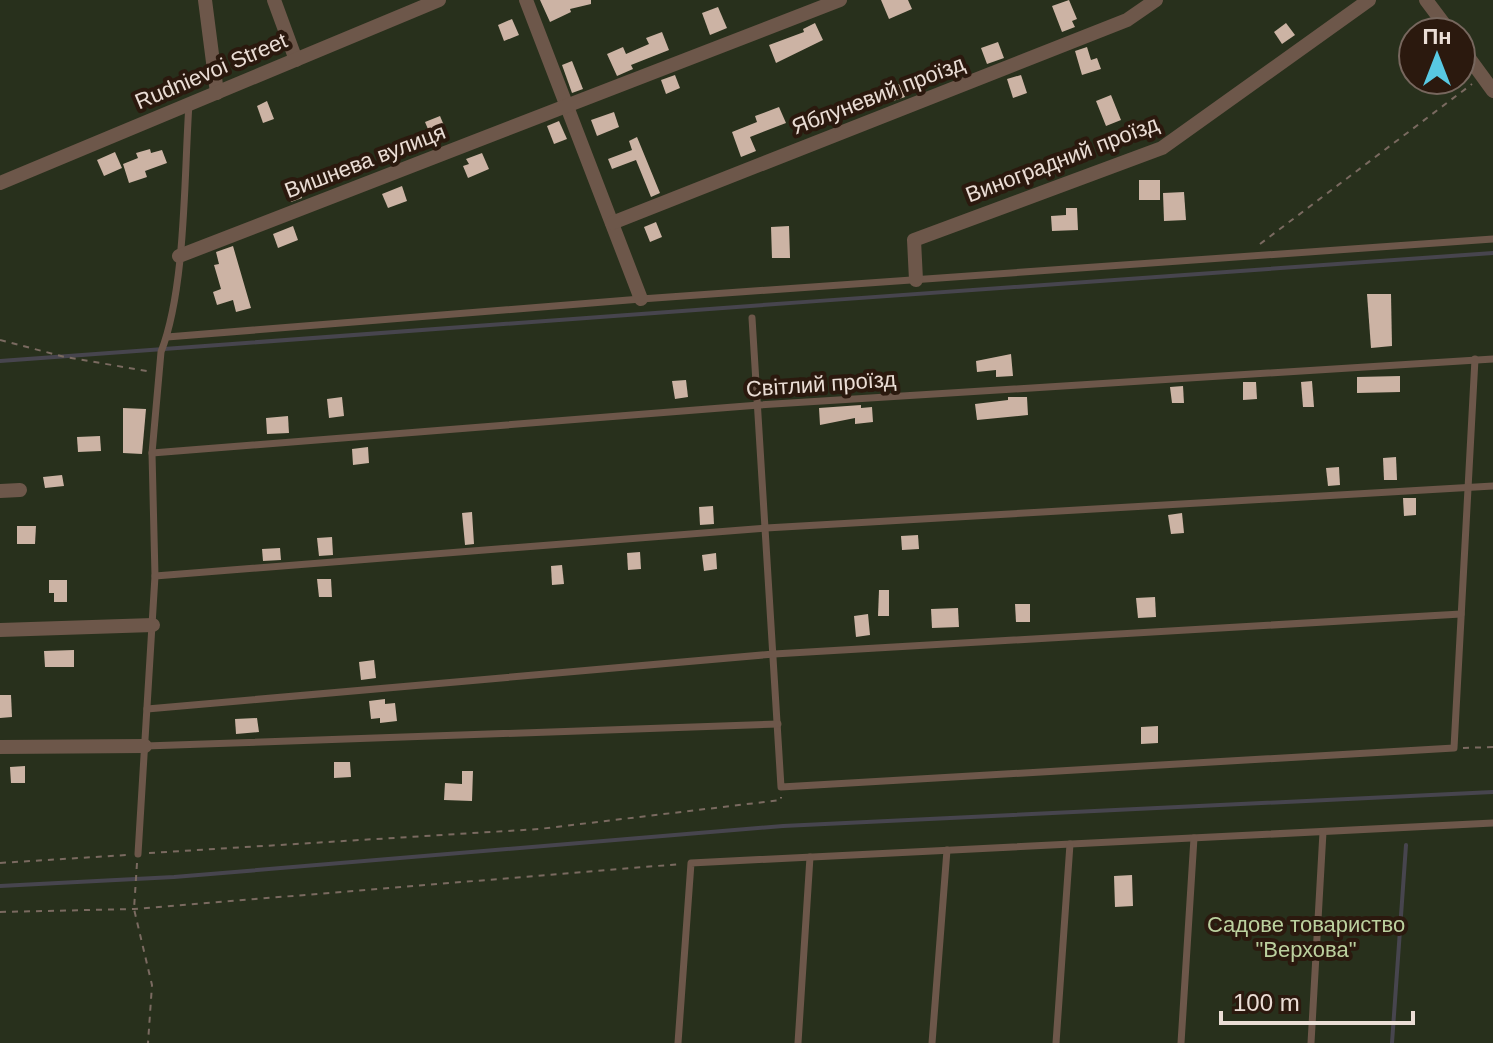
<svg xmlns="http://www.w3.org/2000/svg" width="1493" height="1043" font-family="Arial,sans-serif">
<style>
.green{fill:#28301c;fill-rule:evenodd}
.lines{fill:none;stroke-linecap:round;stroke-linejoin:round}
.stream{stroke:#47454e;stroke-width:4}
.building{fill:#ccb3a4}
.path{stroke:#7a6a60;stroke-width:2;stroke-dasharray:6 6;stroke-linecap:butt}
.service{stroke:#6d574a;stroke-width:7}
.minor{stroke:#6d574a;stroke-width:14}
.labels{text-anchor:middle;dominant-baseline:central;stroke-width:8;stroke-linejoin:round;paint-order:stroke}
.street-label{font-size:22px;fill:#eaddd5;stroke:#2b190e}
.park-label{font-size:22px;fill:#bbd09e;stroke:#2b190e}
</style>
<rect width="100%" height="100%" fill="#2b190e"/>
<path class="green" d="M0 0H1493V1043H0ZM1413 32H1461V80H1413Z"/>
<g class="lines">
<g class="stream">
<path d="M0 361C498 325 995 287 1493 253"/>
<polyline points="0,886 174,877 783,826 1493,792"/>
<polyline points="1392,1043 1406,845"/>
</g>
</g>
<g class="building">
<polygon points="540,0 591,0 591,4 570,9 571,12 550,22"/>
<polygon points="881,0 908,0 912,9 889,19"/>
<polygon points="1069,0 1077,19 1072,21 1075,27 1062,32 1052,6"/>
<polygon points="718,7 727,28 710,35 702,13"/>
<polygon points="512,19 519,35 504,41 498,25"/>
<polygon points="815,23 823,40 776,63 769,45 804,32 803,29"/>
<polygon points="1286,23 1295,35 1282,44 1274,32"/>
<polygon points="662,32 669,50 631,65 633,69 617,76 607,54 623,47 626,54 649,44 646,38"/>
<polygon points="998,42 1004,58 987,64 981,48"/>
<polygon points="1087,47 1091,60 1097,58 1101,69 1082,75 1075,51"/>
<polygon points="572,61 583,89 572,93 562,65"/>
<polygon points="675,75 680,88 666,94 661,80"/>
<polygon points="1021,75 1027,93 1013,98 1007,79"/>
<polygon points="899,84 905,97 893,101 884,89"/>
<polygon points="1111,95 1121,120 1106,126 1096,101"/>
<polygon points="267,101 274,119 263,123 257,106"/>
<polygon points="779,107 786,123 750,137 756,151 741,157 732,132 757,122 755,116"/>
<polygon points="614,112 619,127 597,136 591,120"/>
<polygon points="440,116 448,135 433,141 425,122"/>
<polygon points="559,121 567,139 554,144 547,126"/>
<polygon points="637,137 660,193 651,197 636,160 612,169 608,159 632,150 629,141"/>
<polygon points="150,149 151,153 162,150 167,163 145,171 147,177 129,183 123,164 138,158 136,153"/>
<polygon points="115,152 122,168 104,176 97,160"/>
<polygon points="482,153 489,169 468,178 463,166 469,164 466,159"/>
<rect x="1139" y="180" width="21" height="20"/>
<polygon points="296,181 302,198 291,202 285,185"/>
<polygon points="402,186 407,201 388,208 382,194"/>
<polygon points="1184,192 1186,220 1164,221 1163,193"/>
<polygon points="1066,208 1077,208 1078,230 1052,231 1051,216 1066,215"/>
<polygon points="656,222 662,237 650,242 644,227"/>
<polygon points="293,226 298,240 278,248 273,234"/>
<polygon points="789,226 790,258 772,258 771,227"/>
<polygon points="233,246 251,308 236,312 233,300 217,305 213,292 221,289 214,265 219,264 216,252"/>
<polygon points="1367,294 1391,294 1392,346 1371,348"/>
<polygon points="1011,354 1013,376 996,377 996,370 977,372 976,361"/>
<polygon points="1400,376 1400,392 1357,393 1357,377"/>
<polygon points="686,380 688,397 675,399 672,381"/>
<polygon points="1312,381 1314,407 1303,407 1301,382"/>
<polygon points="1243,382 1256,382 1257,399 1243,400"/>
<polygon points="1183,386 1184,403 1172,403 1170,387"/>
<polygon points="342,397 344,416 329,418 327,399"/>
<polygon points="1008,397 1027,397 1028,415 977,420 975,404 1008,400"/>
<polygon points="861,405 861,408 872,407 873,422 855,424 855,418 820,425 819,408"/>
<polygon points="123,408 146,409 142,454 123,453"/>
<polygon points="288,416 289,433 267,434 266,418"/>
<polygon points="100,436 101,451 78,452 77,437"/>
<polygon points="368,447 369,463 353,465 352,449"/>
<polygon points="1396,457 1397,480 1384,480 1383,458"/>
<polygon points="1339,467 1340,485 1328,486 1326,468"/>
<polygon points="62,475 64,486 45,488 43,477"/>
<polygon points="1403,498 1416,498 1416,515 1404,516"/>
<polygon points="713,506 714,524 700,525 699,507"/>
<polygon points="472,512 474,544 465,545 462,513"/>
<polygon points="1182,513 1184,533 1171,534 1168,515"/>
<polygon points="17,526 36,526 35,544 17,544"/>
<polygon points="918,535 919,549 902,550 901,536"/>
<polygon points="332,537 333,555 319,556 317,538"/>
<polygon points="280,548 281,560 263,561 262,549"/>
<polygon points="640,552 641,569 628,570 627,553"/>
<polygon points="716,553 717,569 704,571 702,555"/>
<polygon points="562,565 564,584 552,585 551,566"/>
<polygon points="317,579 331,579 332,597 319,597"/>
<polygon points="49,580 67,580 67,602 54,602 54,593 49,593"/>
<polygon points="879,590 889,590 889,616 878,616"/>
<polygon points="1155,597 1156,617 1138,618 1136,598"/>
<polygon points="1015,604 1030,604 1030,622 1016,622"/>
<polygon points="958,608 959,627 932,628 931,609"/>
<polygon points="868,614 870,635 856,637 854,616"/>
<polygon points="74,650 74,667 45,667 44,651"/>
<polygon points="374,660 376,678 361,680 359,662"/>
<polygon points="0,695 11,695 12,717 0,718"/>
<polygon points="385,699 385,704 395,703 397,721 380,723 380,718 371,719 369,701"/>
<polygon points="257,718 259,732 236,734 235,719"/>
<polygon points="1158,726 1158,743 1141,744 1141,727"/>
<polygon points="334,762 350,762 351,777 334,778"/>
<polygon points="25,766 25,783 11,783 10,767"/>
<polygon points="462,771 473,771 472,801 444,800 445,783 462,784"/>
<polygon points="1132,875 1133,906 1115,907 1114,876"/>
</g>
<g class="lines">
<g class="path">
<polyline points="1260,244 1472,84"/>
<polyline points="0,340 65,357 147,371"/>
<polyline points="1463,748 1493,747"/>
<polyline points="149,853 539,829 781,800 781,797"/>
<polyline points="0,863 127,855"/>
<polyline points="137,863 134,909 152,985 148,1043"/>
<polyline points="0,912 134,909 681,864"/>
</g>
<g class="service">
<polyline points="752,318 781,787 1454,748 1475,359"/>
<polyline points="167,337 641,299 1493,239"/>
<polyline points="152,453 759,405 1493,359"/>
<polyline points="155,576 766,528 1493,486"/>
<polyline points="147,709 774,654 1461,614"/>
<polyline points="145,746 778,724"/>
<path d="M138 854 155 576 152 453 161 352C186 288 184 175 189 104"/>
<polyline points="678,1043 691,863 1493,823"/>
<polyline points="798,1043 810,857"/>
<polyline points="932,1043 947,850"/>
<polyline points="1056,1043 1070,844"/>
<polyline points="1181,1043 1194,838"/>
<polyline points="1311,1043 1323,832"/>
</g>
<g class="minor">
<polyline points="205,0 217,93"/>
<polyline points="274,0 296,60"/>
<polyline points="526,0 641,299"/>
<polyline points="1426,0 1450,32"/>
<polyline points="1461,47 1493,91"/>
<polyline points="0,183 439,0"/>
<polyline points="612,223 1127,20 1156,0"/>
<polyline points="179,256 840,0"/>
<polyline points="916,280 914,240 1162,148 1369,0"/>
<polyline points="0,491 20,490"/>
<polyline points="0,630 153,625"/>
<polyline points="0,747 145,746"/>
</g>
</g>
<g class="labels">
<g class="street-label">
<text transform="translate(211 71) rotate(-23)">Rudnievoi Street</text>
<text transform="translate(878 95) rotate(-21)">Яблуневий проїзд</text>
<text transform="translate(1062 159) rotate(-21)">Виноградний проїзд</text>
<text transform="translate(365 161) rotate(-21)">Вишнева вулиця</text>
<text transform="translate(821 384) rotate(-4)">Світлий проїзд</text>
</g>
<g class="park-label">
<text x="1306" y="924">Садове товариство<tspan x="1306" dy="25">"Верхова"</tspan></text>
</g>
</g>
<g transform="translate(1437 56)"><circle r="38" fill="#2b190e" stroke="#77675e" stroke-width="2"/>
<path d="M0-6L14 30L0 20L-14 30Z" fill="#58c9e3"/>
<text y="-12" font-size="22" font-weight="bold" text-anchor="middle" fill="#eaddd5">Пн</text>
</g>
<path d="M1221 1011v12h192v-12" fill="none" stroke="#eaddd5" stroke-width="4"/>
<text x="1233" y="1011" font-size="24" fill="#eaddd5" stroke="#2b190e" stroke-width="6" paint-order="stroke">100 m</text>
</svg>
